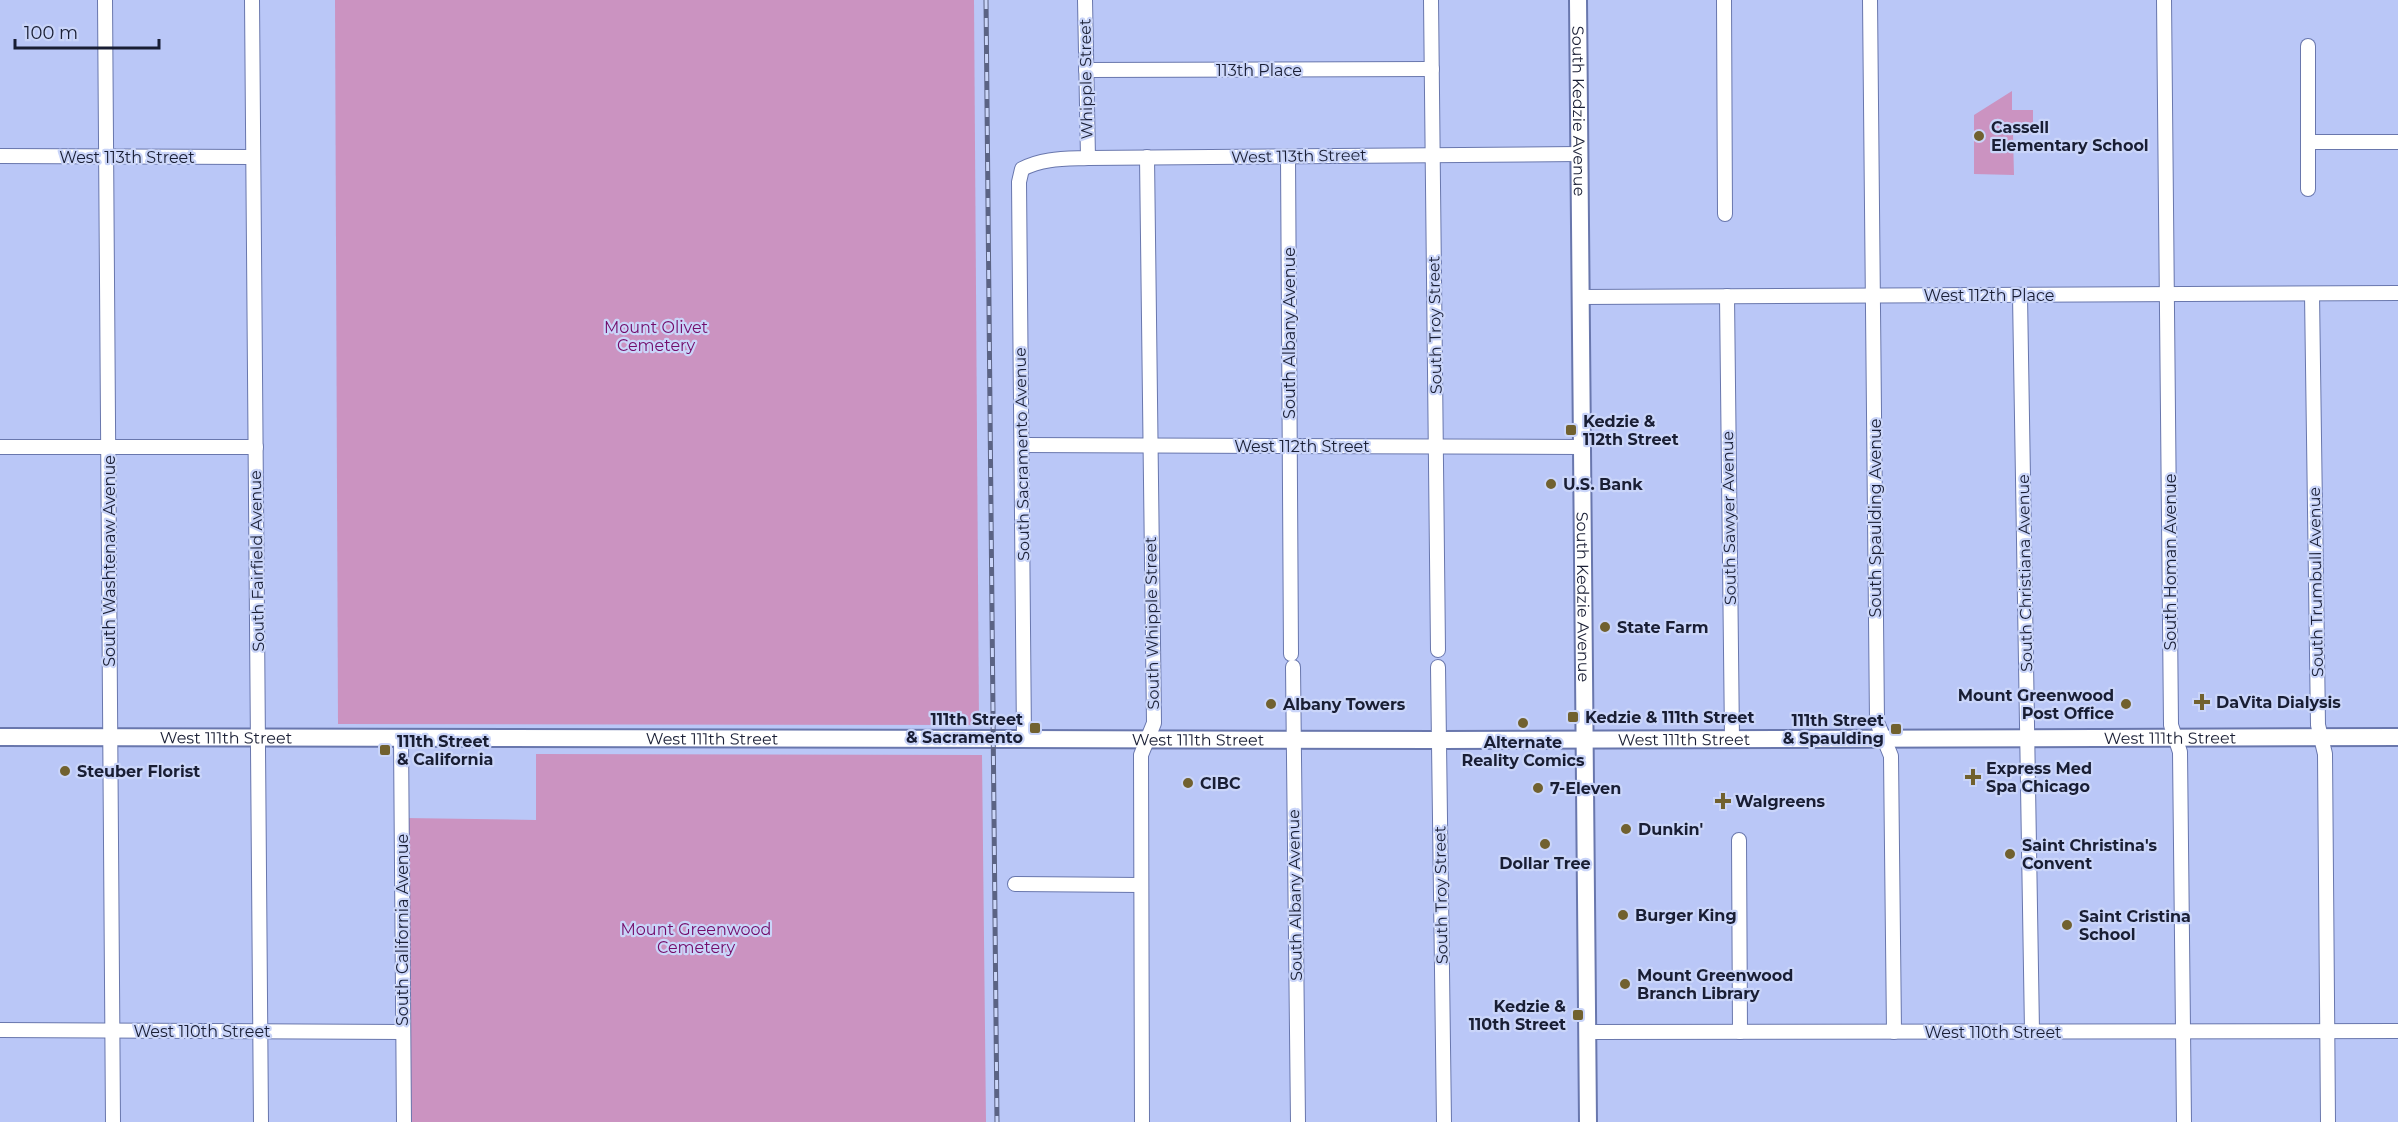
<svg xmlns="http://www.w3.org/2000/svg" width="2398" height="1122" font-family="Montserrat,sans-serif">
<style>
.green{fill:#cb93c1}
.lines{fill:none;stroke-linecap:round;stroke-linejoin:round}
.minor-casing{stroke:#6977ad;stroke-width:16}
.major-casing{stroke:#6977ad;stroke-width:20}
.minor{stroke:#fff;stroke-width:14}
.major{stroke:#fff;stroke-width:16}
.rail-casing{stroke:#5b6384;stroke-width:5}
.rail{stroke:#cad5f9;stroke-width:3;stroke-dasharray:9;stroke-linecap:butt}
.poi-dot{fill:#71612f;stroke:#cad5f9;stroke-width:2}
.labels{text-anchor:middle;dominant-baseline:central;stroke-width:4.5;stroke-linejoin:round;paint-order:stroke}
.street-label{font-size:16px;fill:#191e34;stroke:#cad5f9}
.poi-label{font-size:16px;font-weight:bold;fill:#191e34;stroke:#cad5f9;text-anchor:start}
.park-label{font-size:16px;fill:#730b69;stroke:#cad5f9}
</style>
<rect width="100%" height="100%" fill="#bac7f7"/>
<g class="green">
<polygon points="335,0 974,0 979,725 338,724"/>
<polygon points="2012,91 2012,110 2033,110 2033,134 2013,135 2014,175 1974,174 1974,115"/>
<polygon points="536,754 982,755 986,1122 408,1122 405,818 536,820"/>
</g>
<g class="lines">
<defs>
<g id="minor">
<polyline points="105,0 113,1122"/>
<polyline points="252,0 261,1122"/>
<polyline points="1085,0 1088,158"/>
<polyline points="1431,0 1438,650"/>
<polyline points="1724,0 1725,214"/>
<polyline points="1870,0 1877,722 1891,756 1894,1032"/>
<polyline points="2164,0 2171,725 2180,752 2184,1122"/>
<polyline points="1086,70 1432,69"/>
<polyline points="2308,142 2398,142"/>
<polyline points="0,156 253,157"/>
<polyline points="1288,156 1291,654"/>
<polyline points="2308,189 2308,46"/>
<polyline points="2312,294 2318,725 2325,754 2328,1122"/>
<polyline points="2020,295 2032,1031"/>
<polyline points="1727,296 1732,739"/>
<polyline points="1580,297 2398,293"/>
<polyline points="1023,445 1582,447"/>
<polyline points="0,447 256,447"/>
<polyline points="1293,667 1298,1122"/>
<polyline points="1438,667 1444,1122"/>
<polyline points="401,738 404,1122"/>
<path d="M1024 739 1019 182 1022 169C1043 158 1064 159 1088 158L1579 154"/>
<polyline points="1739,840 1740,1032"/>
<polyline points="1015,884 1140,885"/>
<polyline points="0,1030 403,1032"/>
<polyline points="1587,1032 2398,1031"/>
<polyline points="1142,1122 1141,755 1154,723 1147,157"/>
</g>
<g id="major">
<path id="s1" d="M1578 0 1588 1122"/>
<path id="s2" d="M0 737 1439 740 2398 737"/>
</g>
</defs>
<use href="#minor" class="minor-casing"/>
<use href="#major" class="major-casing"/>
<use href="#minor" class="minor"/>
<use href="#major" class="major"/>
<defs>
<polyline id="rail" points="986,0 997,1122"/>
</defs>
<use href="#rail" class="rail-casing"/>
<use href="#rail" class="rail"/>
</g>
<g class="poi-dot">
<circle cx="1979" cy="136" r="6"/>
<rect x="1565" y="424" width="12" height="12" rx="3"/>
<circle cx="1551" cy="484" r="6"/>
<circle cx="1605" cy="627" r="6"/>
<path d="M2199 693h6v6h6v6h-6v6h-6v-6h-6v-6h6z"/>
<circle cx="1271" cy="704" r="6"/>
<circle cx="2126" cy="704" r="6"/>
<rect x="1567" y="711" width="12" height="12" rx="3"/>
<circle cx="1523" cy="723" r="6"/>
<rect x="1029" y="722" width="12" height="12" rx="3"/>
<rect x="1890" y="723" width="12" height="12" rx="3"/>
<rect x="379" y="744" width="12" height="12" rx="3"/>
<circle cx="65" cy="771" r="6"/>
<path d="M1970 768h6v6h6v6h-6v6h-6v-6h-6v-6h6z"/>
<circle cx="1188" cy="783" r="6"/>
<circle cx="1538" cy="788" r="6"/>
<path d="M1720 792h6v6h6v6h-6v6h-6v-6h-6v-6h6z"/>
<circle cx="1626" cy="829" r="6"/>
<circle cx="1545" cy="844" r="6"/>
<circle cx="2010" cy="854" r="6"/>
<circle cx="1623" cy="915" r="6"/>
<circle cx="2067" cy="925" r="6"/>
<circle cx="1625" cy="984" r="6"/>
<rect x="1572" y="1009" width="12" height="12" rx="3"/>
</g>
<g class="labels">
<g class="street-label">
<text x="1259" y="70">113th Place</text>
<text transform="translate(1086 79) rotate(-91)">Whipple Street</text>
<text stroke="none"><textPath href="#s1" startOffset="111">South Kedzie Avenue</textPath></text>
<text transform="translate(1299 156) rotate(-1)">West 113th Street</text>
<text x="127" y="157">West 113th Street</text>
<text x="1989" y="295">West 112th Place</text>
<text transform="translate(1435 325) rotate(-91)">South Troy Street</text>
<text transform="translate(1289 333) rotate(-90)">South Albany Avenue</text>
<text x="1302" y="446">West 112th Street</text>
<text transform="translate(1022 454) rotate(-91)">South Sacramento Avenue</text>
<text transform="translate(1729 518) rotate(-91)">South Sawyer Avenue</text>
<text transform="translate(1875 518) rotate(-90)">South Spaulding Avenue</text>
<text transform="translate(109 561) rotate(-90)">South Washtenaw Avenue</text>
<text transform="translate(257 561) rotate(-91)">South Fairfield Avenue</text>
<text transform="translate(2170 562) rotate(-90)">South Homan Avenue</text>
<text transform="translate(2025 573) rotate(-91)">South Christiana Avenue</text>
<text transform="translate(2316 582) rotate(-91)">South Trumbull Avenue</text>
<text stroke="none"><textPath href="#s1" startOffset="597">South Kedzie Avenue</textPath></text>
<text transform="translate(1152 623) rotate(-91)">South Whipple Street</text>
<text stroke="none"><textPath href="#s2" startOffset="226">West 111th Street</textPath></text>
<text stroke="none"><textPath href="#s2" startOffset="2170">West 111th Street</textPath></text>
<text stroke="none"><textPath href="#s2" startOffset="712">West 111th Street</textPath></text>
<text stroke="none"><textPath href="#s2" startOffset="1198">West 111th Street</textPath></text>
<text stroke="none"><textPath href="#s2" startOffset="1684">West 111th Street</textPath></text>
<text transform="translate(1295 895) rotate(-91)">South Albany Avenue</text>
<text transform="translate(1441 895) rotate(-91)">South Troy Street</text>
<text transform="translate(402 930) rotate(-90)">South California Avenue</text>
<text x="202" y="1031">West 110th Street</text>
<text x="1993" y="1032">West 110th Street</text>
</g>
<g class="poi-label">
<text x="1991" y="127">Cassell<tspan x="1991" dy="18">Elementary School</tspan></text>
<text x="1583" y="421">Kedzie &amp;<tspan x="1583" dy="18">112th Street</tspan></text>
<text x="1563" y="484">U.S. Bank</text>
<text x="1617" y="627">State Farm</text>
<text x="2114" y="695" text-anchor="end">Mount Greenwood<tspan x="2114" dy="18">Post Office</tspan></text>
<text x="2216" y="702">DaVita Dialysis</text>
<text x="1283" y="704">Albany Towers</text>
<text x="1585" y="717">Kedzie &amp; 111th Street</text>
<text x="1023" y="719" text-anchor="end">111th Street<tspan x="1023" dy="18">&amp; Sacramento</tspan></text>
<text x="1884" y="720" text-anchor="end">111th Street<tspan x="1884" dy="18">&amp; Spaulding</tspan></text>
<text x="397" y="741">111th Street<tspan x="397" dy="18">&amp; California</tspan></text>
<text x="1523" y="742" text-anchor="middle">Alternate<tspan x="1523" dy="18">Reality Comics</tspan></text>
<text x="1986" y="768">Express Med<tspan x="1986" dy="18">Spa Chicago</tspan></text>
<text x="77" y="771">Steuber Florist</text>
<text x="1200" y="783">CIBC</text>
<text x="1550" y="788">7-Eleven</text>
<text x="1735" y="801">Walgreens</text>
<text x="1638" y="829">Dunkin'</text>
<text x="2022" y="845">Saint Christina's<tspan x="2022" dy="18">Convent</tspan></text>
<text x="1545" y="863" text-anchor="middle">Dollar Tree</text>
<text x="1635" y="915">Burger King</text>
<text x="2079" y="916">Saint Cristina<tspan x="2079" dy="18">School</tspan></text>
<text x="1637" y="975">Mount Greenwood<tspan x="1637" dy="18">Branch Library</tspan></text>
<text x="1566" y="1006" text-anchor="end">Kedzie &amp;<tspan x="1566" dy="18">110th Street</tspan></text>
</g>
<g class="park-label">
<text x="656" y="327">Mount Olivet<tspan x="656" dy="18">Cemetery</tspan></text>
<text x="696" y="929">Mount Greenwood<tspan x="696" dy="18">Cemetery</tspan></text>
</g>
</g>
<path d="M15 39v9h144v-9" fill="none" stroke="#191e34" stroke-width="3"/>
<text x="24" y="39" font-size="18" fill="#191e34" stroke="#cad5f9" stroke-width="4.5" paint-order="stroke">100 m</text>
</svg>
